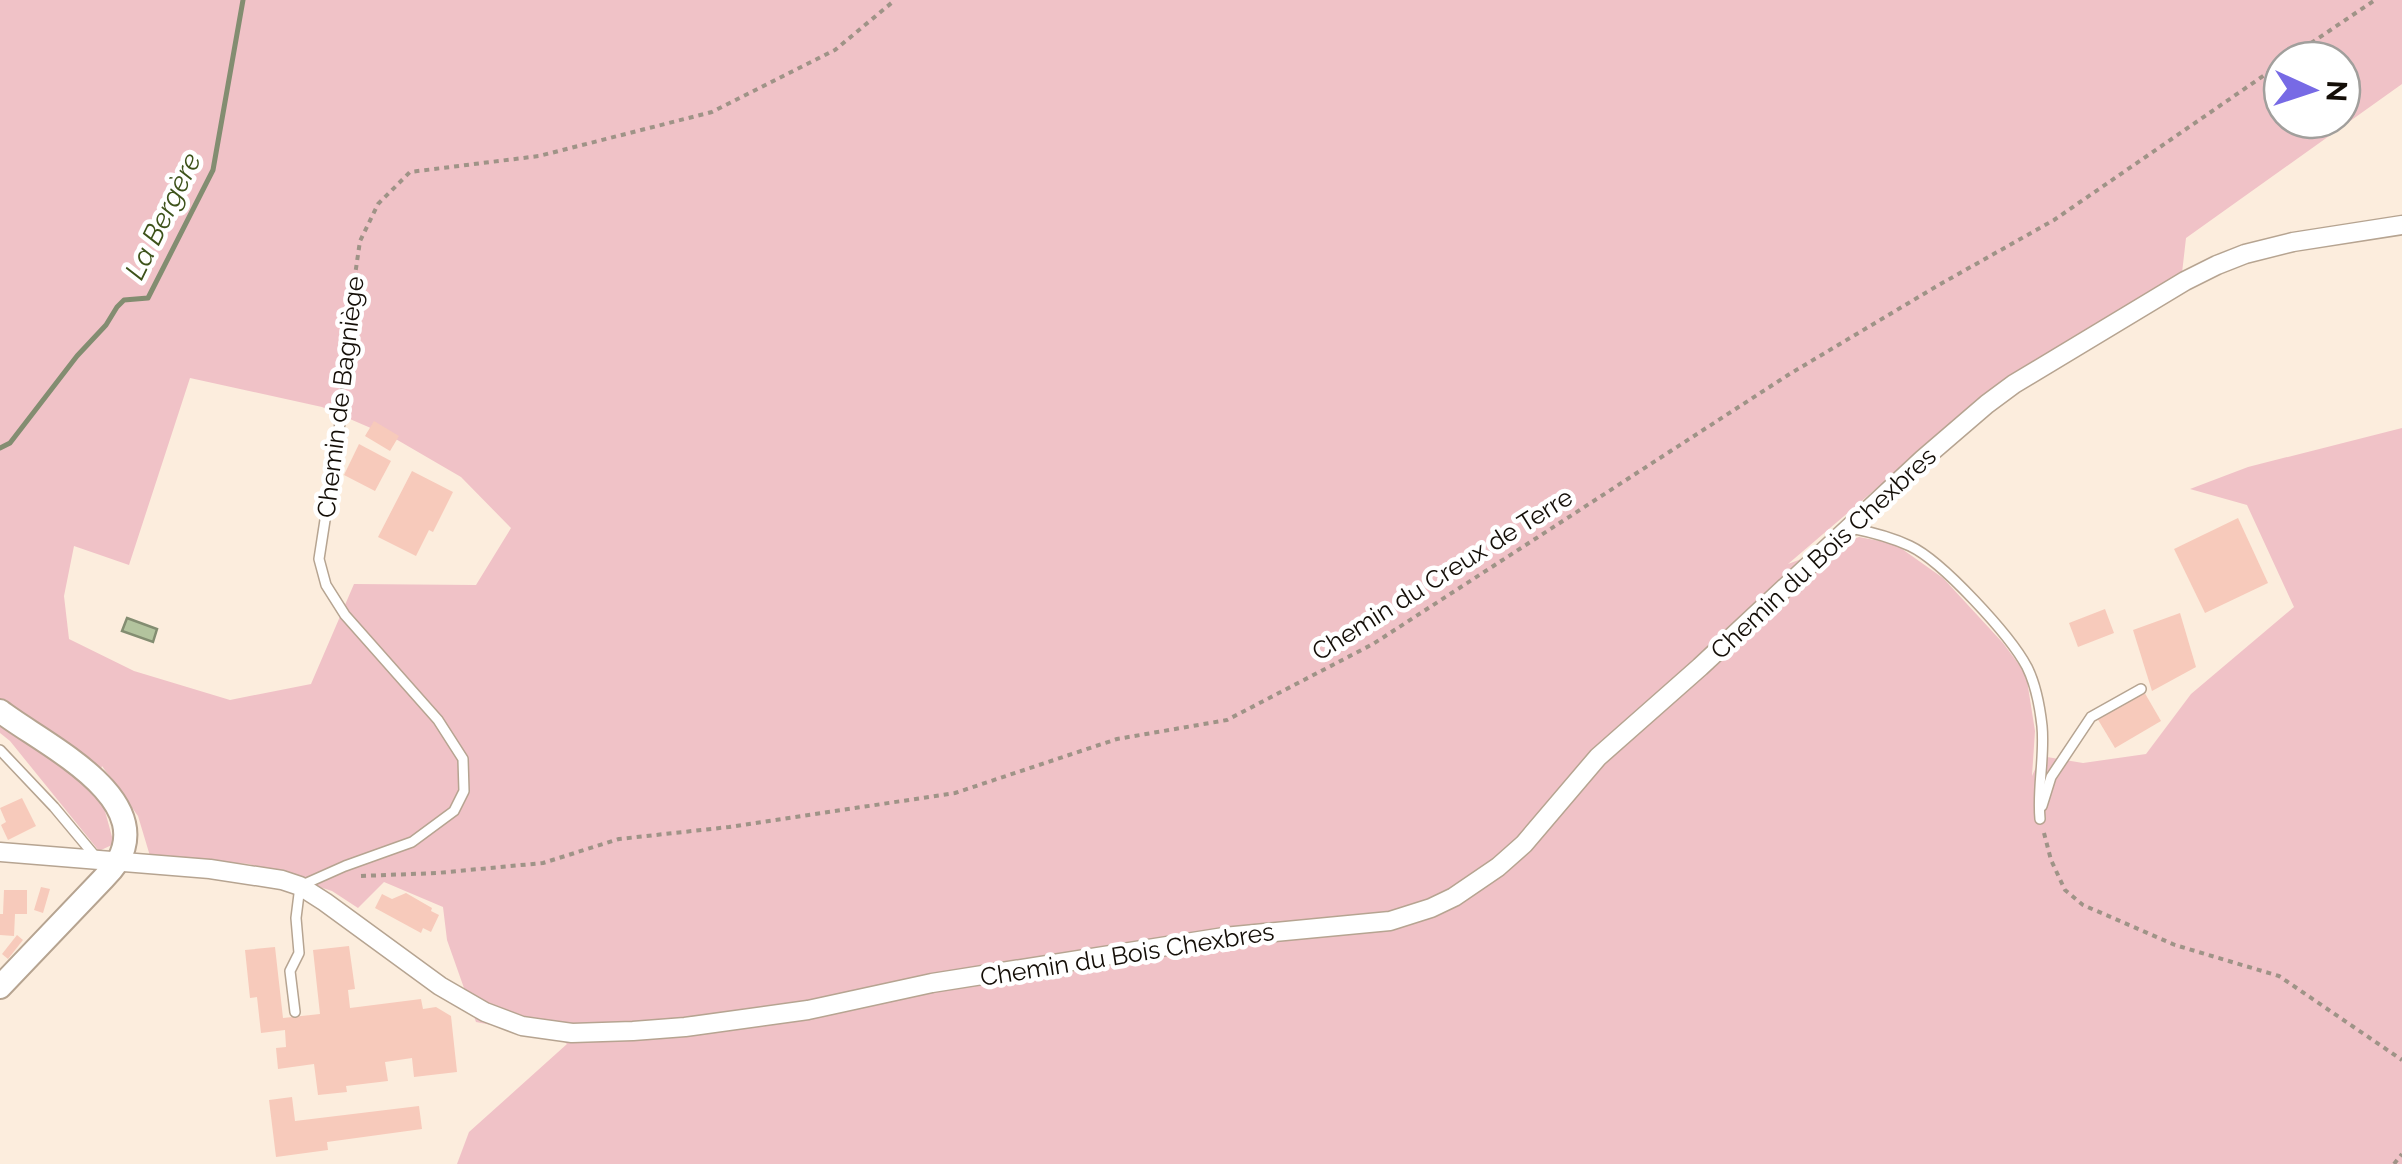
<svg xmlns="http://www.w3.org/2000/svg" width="2402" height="1164" font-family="Raleway,sans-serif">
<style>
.green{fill:#f0c2c7;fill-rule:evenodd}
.water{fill:#b3c49e;stroke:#838d71;stroke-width:2.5}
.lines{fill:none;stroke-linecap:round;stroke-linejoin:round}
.stream{stroke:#838d71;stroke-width:5}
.building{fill:#f7cabb}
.service-casing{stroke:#b6a491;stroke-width:12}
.minor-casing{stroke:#b6a491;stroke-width:21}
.tertiary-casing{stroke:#b6a491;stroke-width:26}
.path{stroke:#9f9387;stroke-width:4;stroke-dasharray:5 5;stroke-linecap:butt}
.service{stroke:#fff;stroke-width:9}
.minor{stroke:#fff;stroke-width:18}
.tertiary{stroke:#fff;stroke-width:22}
.labels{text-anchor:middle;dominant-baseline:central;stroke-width:9;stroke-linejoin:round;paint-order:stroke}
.street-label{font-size:25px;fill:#140e07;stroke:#fff}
.water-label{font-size:28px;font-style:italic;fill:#3d521a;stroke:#fff}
</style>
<rect width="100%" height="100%" fill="#fceddd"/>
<path class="green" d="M0 0H2402V84L2186 238 2182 273 2009 381 1878 487 1788 564 1859 537 1895 544 1943 578 2003 643 2026 674 2035 731 2032 776 2041 756 2083 763 2146 754 2191 694 2294 607 2247 505 2190 489 2248 467 2402 428V1164H457L469 1132 567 1044 559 1038 476 1022 447 940 443 907 384 882 358 908 332 891 249 864 150 856 138 816 102 766 97 782 114 844 99 851 10 741 0 733ZM2282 60H2342V120H2282ZM190 378 322 407 394 438 461 477 511 528 476 585 354 584 311 684 230 700 134 671 69 639 64 596 74 546 129 565Z"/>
<polygon class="water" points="127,618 157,629 153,642 122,631"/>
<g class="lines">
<polyline class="stream" points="0,448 10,443 77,356 106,325 117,307 124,300 148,298 213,170 243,0"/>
</g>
<g class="building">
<polygon points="374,421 399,436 390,451 365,436"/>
<polygon points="359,444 391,461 375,491 344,475"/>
<polygon points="412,471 453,492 433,532 429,530 416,556 378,537"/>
<polygon points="2238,518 2268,583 2205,613 2174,549"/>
<polygon points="2105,609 2114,633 2078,647 2069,623"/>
<polygon points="2180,613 2196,667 2152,691 2133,630"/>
<polygon points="2143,690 2161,721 2115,748 2097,718"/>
<polygon points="22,798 36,826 8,840 1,825 6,822 0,808"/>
<polygon points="41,887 50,889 43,913 34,910"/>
<polygon points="4,890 27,890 27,914 15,914 14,936 0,935 0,914 3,914"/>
<polygon points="406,893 432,908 431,911 439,915 431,932 423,928 421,933 375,908 382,894 392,899"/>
<polygon points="17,935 23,940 8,959 2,954"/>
<polygon points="349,946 355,989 348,990 350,1008 421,999 423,1009 436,1007 451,1016 457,1072 414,1077 412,1058 385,1062 388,1081 346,1086 347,1092 318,1095 314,1064 278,1069 276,1048 286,1047 285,1030 261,1033 257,997 250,998 245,950 275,947 283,1018 320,1014 313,950"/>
<polygon points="292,1097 295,1121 419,1106 422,1129 327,1142 328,1150 276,1157 269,1100"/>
</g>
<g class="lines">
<defs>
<g id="service">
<path d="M1851 528C1871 532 1891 537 1910 546 1942 561 2010 635 2027 667 2035 683 2040 708 2042 726 2045 757 2037 788 2040 819"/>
<polyline points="0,750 54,807 95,856"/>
<polyline points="2042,806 2051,777 2091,717 2141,689"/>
<polyline points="295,1012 290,971 299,953 296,918 300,886 345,866 412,842 454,811 464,791 463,759 438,720 345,615 326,585 319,559 340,423"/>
</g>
<polyline id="minor" points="0,852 210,869 282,880 300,886 325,902 440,986 485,1012 522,1026 572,1033 633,1031 685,1027 808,1010 932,983 1224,937 1390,921 1431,908 1454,897 1498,867 1524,844 1598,757 1700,667 1923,459 1987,404 2014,384 2185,281 2217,265 2245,254 2293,242 2402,225"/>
<path id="tertiary" d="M0 711C41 743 155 795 118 861 114 867 108 874 103 879L0 987"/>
</defs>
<use href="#service" class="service-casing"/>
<use href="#minor" class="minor-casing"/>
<use href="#tertiary" class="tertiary-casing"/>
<g class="path">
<polyline points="2286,60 2375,0"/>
<polyline points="341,409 346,337 360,241 378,204 410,172 539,156 712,112 835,50 895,0"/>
<polyline points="2044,833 2051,860 2065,890 2083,905 2175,945 2279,976 2402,1060"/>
<polyline points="361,876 437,873 543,863 619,839 729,827 955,793 1117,739 1227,720 1373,644 1788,375 1937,286 2054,220 2282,63"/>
<polyline points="2394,1164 2402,1154"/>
</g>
<use href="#service" class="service"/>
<use href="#minor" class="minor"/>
<use href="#tertiary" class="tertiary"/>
</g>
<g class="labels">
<g class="street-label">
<text transform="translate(340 397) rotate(-83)">Chemin de Bagniège</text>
<text transform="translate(1823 553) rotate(-43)">Chemin du Bois Chexbres</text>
<text transform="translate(1442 574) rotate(-32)">Chemin du Creux de Terre</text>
<text transform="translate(1127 954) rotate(-9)">Chemin du Bois Chexbres</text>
</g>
<g class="water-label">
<text transform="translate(163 216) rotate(-64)">La Bergère</text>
</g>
</g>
<g transform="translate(2312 90) rotate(93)"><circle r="48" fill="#ffffff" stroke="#a19f9c" stroke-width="2.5"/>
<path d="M0-8L18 38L0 25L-18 38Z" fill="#776ae5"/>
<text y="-15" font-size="28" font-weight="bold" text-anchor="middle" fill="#140e07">N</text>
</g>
</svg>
